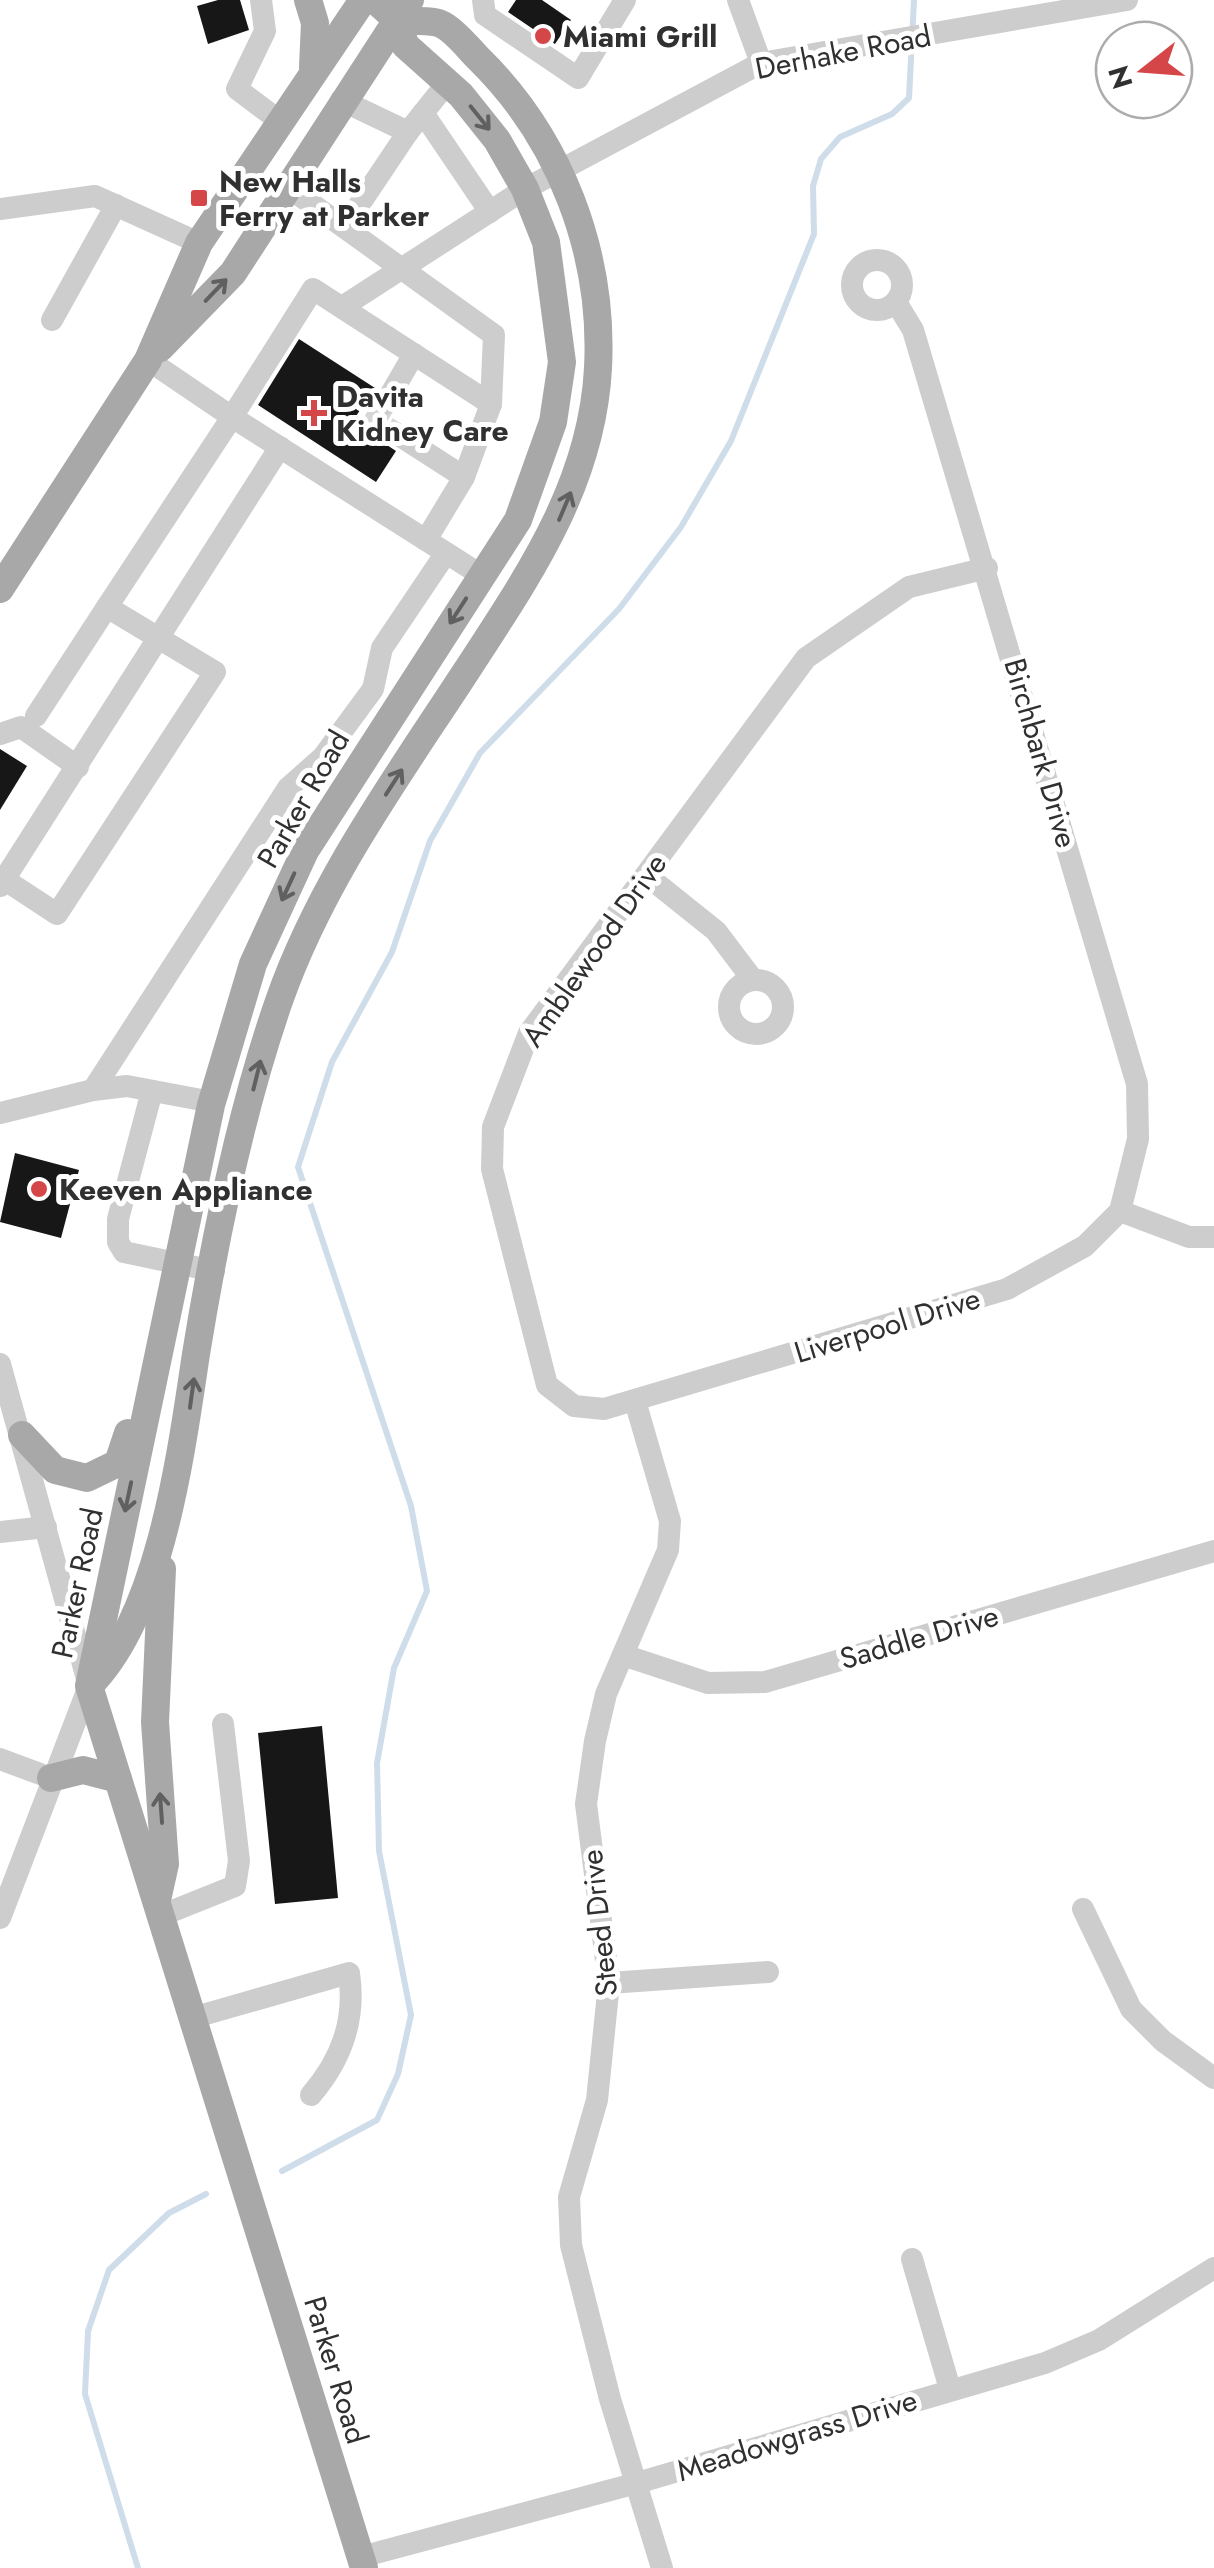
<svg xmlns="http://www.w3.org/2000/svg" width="1214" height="2568" font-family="Jost,sans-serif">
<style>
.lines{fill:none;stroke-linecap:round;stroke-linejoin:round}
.stream{stroke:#cedde9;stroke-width:6}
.building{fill:#171717}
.minor-tunnel{stroke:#d6d6d6;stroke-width:22;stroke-dasharray:22 11;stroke-linecap:butt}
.minor{stroke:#cdcdcd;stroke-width:22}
.major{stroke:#a8a8a8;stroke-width:28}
.oneway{stroke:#606060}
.poi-dot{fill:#d44648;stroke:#fff;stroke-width:4}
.labels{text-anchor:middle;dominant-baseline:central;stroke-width:10;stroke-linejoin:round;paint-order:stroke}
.poi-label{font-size:30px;font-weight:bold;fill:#303030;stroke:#fff;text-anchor:start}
.street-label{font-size:30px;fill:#303030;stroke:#fff}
</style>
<rect width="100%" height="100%" fill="#fff"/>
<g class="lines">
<g class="stream">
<polyline points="282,2171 377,2120 398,2074 411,2015 379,1851 377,1763 394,1668 427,1591 411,1506 298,1167 332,1062 392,952 430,841 480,753 619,609 681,527 731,441 814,234 813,186 821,159 840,137 892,114 909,98 914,0"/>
<polyline points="138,2568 85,2394 88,2331 109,2270 169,2213 206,2194"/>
</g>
</g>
<g class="building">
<polygon points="218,0 240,0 249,30 208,44 197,6"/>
<polygon points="516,0 542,0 571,20 555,44 508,12"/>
<polygon points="299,339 375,388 352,422 396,451 376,482 258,405"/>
<polygon points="0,749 27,766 0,810"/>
<polygon points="15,1153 79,1170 61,1238 0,1222"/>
<polygon points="322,1726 338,1898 275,1904 258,1733"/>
</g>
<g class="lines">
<polyline class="minor-tunnel" points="385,404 375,420 397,434"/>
<g class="minor">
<polyline points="261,0 265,31 237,89 281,122"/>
<polyline points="483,0 485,15 578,78 625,0"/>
<polyline points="738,0 761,63"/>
<polyline points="341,100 408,132"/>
<polyline points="423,113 490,212"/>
<polyline points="288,187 494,335 491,404 464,477 426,540"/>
<polyline points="0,209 95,196 199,243"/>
<polyline points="345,226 408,132 447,83"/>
<circle cx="877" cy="285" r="25"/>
<polyline points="896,302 913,330 1137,1084 1138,1139 1120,1211"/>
<polyline points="342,307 525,189 761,63 1127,0"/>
<polyline points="52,320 116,205"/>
<polyline points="148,360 232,417 313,289 491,404"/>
<polyline points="385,404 414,354"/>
<polyline points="397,434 464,477"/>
<polyline points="987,568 909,587 806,658 529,1033 493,1127 492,1169 547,1385 574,1406 604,1409 1007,1289 1085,1246 1120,1211"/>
<polyline points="36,716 107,607"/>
<polyline points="0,734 21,727 78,767"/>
<polyline points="646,875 716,931 753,980"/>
<polyline points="5,880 57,914 215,672 107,607 232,417 481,575"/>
<polyline points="0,886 280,447"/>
<circle cx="756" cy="1007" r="27"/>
<polyline points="93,1090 127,1086 212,1102"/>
<polyline points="152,1091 118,1219 118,1242 124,1252 214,1271"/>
<polyline points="0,1113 93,1090 288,788 323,757 373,689 382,648 446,553"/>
<polyline points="1120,1211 1189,1237 1214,1237"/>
<polyline points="0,1364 89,1686 0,1918"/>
<polyline points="635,1401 670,1521 668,1550 606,1694 595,1741 586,1804 609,1983 597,2100 569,2197 571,2245 610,2399 662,2568"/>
<polyline points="0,1532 46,1527"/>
<polyline points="623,1655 708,1683 765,1682 1214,1551"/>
<polyline points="0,1759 51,1778"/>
<polyline points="1083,1909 1131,2009 1163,2041 1214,2078"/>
<polyline points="160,1916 235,1886 239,1861 223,1724"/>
<polyline points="609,1983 768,1972"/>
<path d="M192 2018 349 1973C356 2020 342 2059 311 2095"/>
<polyline points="912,2259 950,2389"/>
<polyline points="361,2557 637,2483 1045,2363 1099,2340 1214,2268"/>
</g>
<g class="major">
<polyline points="308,0 315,23 313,67"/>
<polyline points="160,348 233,273 410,0"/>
<polyline points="0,589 148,360 199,243 363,0"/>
<polyline points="22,1435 55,1470 87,1478 118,1463 128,1433"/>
<path d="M90 1685C161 1613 181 1453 196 1354 214 1243 242 1107 279 1001 321 881 398 776 467 670 528 576 592 485 598 368 604 253 560 138 478 58 468 48 456 32 443 25 430 18 410 24 397 18 389 14 381 5 375 0"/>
<polyline points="51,1778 83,1770 118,1779"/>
<polyline points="157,1900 165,1864 155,1722 162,1569"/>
<polyline points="364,2568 89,1686 211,1105 253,964 305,851 518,520 553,422 562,362 546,242 525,189 497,140 461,95 405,45 398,19"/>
</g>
</g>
<defs><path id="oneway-shaft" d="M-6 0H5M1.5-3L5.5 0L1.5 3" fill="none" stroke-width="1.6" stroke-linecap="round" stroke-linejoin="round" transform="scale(2.5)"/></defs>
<g class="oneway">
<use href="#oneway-shaft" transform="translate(480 118) rotate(51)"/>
<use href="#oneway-shaft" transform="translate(216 290) rotate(-46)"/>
<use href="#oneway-shaft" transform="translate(565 506) rotate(-67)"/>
<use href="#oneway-shaft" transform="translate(458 611) rotate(123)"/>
<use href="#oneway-shaft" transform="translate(394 782) rotate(-57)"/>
<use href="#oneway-shaft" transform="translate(288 887) rotate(115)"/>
<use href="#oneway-shaft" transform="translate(257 1075) rotate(-76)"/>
<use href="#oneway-shaft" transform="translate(192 1393) rotate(-82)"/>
<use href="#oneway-shaft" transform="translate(128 1497) rotate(102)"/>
<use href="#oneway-shaft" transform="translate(161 1808) rotate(-94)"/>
</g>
<g class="poi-dot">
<circle cx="543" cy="36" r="10"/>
<rect x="189" y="188" width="20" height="20" rx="5"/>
<path d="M309 398h10v10h10v10h-10v10h-10v-10h-10v-10h10z"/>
<circle cx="39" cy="1189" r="10"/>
</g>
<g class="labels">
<g class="poi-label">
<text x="563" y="36">Miami Grill</text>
<text x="219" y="181">New Halls<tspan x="219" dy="34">Ferry at Parker</tspan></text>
<text x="336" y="396">Davita<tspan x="336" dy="34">Kidney Care</tspan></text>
<text x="59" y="1189">Keeven Appliance</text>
</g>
<g class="street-label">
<text transform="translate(843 52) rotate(-11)">Derhake Road</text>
<text transform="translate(1041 753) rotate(74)">Birchbark Drive</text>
<text transform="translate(303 799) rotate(-60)">Parker Road</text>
<text transform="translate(594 950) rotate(-55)">Amblewood Drive</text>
<text transform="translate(887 1325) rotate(-17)">Liverpool Drive</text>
<text transform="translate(77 1583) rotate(-78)">Parker Road</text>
<text transform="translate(919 1637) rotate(-16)">Saddle Drive</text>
<text transform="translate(599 1923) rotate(-96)">Steed Drive</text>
<text transform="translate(336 2370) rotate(73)">Parker Road</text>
<text transform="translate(797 2435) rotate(-17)">Meadowgrass Drive</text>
</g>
</g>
<g transform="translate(1144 70) rotate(253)"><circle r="48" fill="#ffffff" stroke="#acacac" stroke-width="2.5"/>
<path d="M0-8L18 38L0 25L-18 38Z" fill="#d44648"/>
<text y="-15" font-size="28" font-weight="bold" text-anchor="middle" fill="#303030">N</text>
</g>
</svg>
